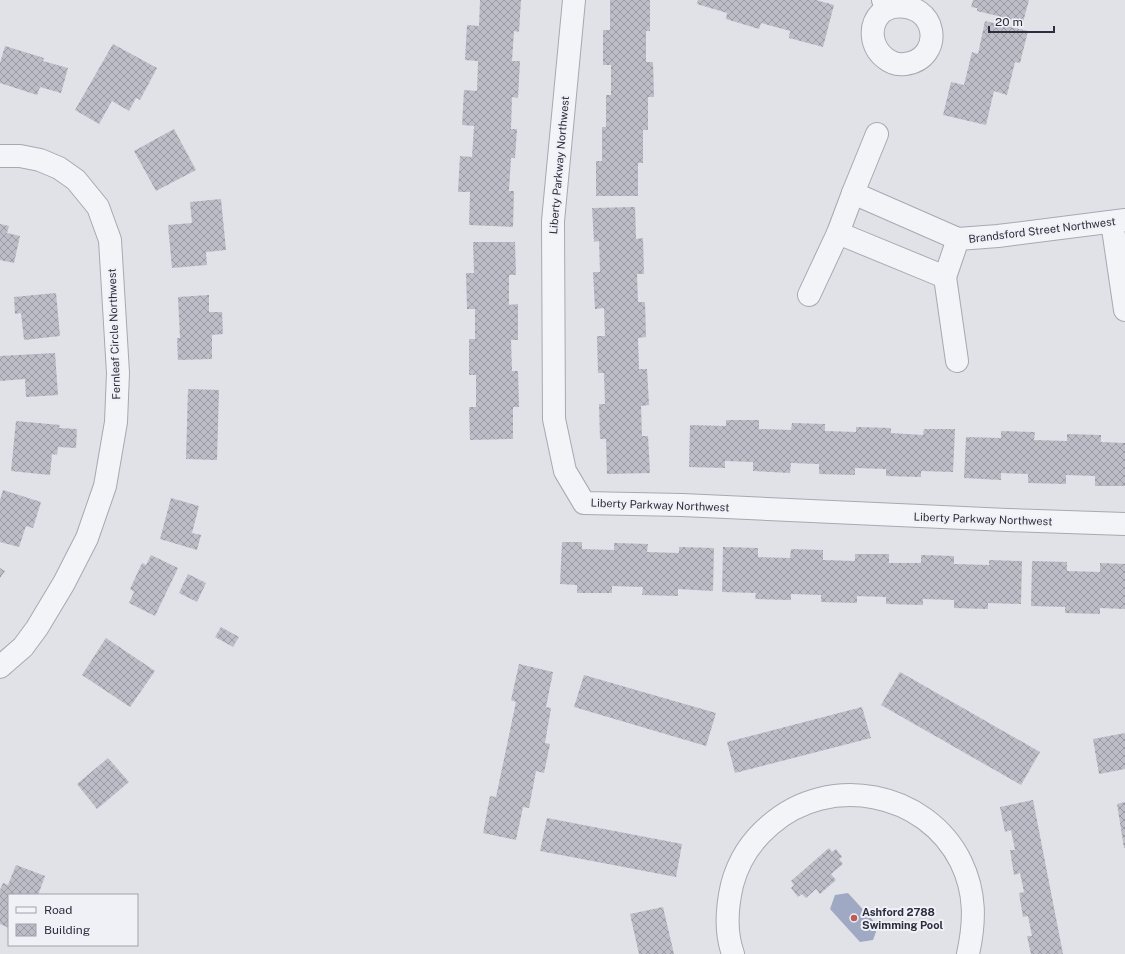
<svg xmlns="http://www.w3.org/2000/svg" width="1125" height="954" font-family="'Public Sans',sans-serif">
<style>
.water{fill:#a0a9c4}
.building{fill:url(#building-cross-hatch)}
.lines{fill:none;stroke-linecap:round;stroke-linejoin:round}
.street-casing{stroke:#a7a8b2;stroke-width:24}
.street{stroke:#f3f4f7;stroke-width:22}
.poi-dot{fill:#bf5b54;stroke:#f0f1f6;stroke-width:1.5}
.labels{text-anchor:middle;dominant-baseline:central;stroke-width:4;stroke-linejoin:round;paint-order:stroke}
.street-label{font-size:11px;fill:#2b2e3e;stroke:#f0f1f6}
.poi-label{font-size:11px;font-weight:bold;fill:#2b2e3e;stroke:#f0f1f6;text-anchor:start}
</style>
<defs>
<pattern id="building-cross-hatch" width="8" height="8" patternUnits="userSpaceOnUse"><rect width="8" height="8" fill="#bcbdc7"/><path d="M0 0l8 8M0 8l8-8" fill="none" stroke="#999aa3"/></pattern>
</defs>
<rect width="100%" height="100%" fill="#e1e2e8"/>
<polygon class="water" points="848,893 878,926 873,940 860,942 830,909 835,895"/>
<g class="building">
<polygon points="480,0 521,0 519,32 514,31 512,61 520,61 518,98 512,97 511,129 517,129 515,158 511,158 509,191 514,191 513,227 469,225 470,192 458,192 460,156 472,157 474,126 462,125 464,90 477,91 478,61 465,60 467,25 479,26"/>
<polygon points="610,0 650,0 650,31 646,31 646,62 653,62 654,97 648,97 648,130 643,130 643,163 638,163 638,196 596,196 596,161 602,161 602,127 606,127 606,95 611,95 611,65 603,65 603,30 610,30"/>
<polygon points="698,0 816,0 834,5 823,47 789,38 790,31 761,23 759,29 726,19 727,13 697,4"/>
<polygon points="973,0 1029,0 1023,22 977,11 977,8 971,7"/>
<polygon points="985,21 1028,31 1020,63 1015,62 1007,95 994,91 986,125 943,115 951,82 964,85 972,52 978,54"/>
<polygon points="113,44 157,68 140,100 136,98 129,111 112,101 99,124 75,110"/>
<polygon points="5,46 44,58 43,61 68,68 61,93 40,87 37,95 0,83 0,63"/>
<polygon points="174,129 196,170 156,191 134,151"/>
<polygon points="221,199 226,250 206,252 207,265 172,268 168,225 192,223 190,202"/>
<polygon points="635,207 636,239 643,238 644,274 637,274 638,302 645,302 646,337 638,338 639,369 647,369 649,405 641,406 642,436 648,436 650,473 607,474 606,439 600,439 599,404 605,404 604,373 598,373 597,336 605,336 604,308 595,309 593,272 600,272 599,241 594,242 592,208"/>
<polygon points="0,224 9,226 7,233 20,236 14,263 0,260"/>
<polygon points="473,242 515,242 516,275 509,275 509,305 518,304 518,340 511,340 512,371 518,371 519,407 513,407 513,439 470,440 469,407 476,407 476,375 469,375 469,339 475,339 475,309 467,309 466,273 474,273"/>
<polygon points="56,293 60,336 24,340 21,313 15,314 14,297"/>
<polygon points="209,295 209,312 222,312 223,334 212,335 212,359 178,360 177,338 180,338 178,297"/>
<polygon points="55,353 58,395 26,397 25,379 0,381 0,356"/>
<polygon points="188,389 219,390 217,460 186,459"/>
<polygon points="726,420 759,420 759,429 791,430 792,423 825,424 825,431 856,432 856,427 891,428 891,433 923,435 924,429 955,429 953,472 921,471 921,477 886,476 886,469 855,468 855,475 819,474 819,464 791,463 790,473 753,471 753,462 725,461 725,468 689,467 690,425 726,426"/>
<polygon points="16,421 60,425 59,428 77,429 76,448 58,447 57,455 52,454 50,475 11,471"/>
<polygon points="1001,431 1035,432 1034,440 1067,441 1067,434 1101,435 1101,442 1125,443 1125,486 1095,486 1095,476 1066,475 1066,484 1028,483 1028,474 1001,473 1001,480 964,478 966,437 1001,438"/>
<polygon points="3,490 41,502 33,528 26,526 19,547 0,542 0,500"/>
<polygon points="171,498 199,506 192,533 201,535 197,550 160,539"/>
<polygon points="562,542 582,542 582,549 614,550 614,543 648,544 647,552 679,553 679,547 714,548 713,591 678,589 678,596 642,595 643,587 612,586 612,593 577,593 577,585 560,584"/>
<polygon points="723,547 758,548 758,557 790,558 791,549 823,550 823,560 855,561 855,554 889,554 889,563 921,563 921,555 954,556 954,564 989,565 989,560 1022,561 1021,604 988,603 988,609 954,608 954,600 923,599 923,605 886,604 886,597 857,596 857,603 821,602 821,595 791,594 791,600 755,599 756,593 722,592"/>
<polygon points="151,555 178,568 155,616 129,603 134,592 130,589 142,563 146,565"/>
<polygon points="1032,561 1067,562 1067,571 1100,572 1100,563 1125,564 1125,609 1100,608 1100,614 1065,613 1065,607 1031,606"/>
<polygon points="0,568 5,571 0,578"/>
<polygon points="188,574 206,583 197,602 179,593"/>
<polygon points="221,627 239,637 233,647 215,637"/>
<polygon points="106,638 155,671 130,707 82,675"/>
<polygon points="519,664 553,672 546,707 551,708 545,743 550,744 544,773 536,771 529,808 523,807 516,840 483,833 490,796 496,797 516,702 511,700"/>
<polygon points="900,672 1040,752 1021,785 881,705"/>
<polygon points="584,675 716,713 706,746 574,707"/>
<polygon points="862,707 871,738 735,773 727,742"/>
<polygon points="1125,733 1125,769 1099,774 1093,739"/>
<polygon points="108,758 129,782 97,809 77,784"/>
<polygon points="1033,800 1063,954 1031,954 1027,936 1032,936 1028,916 1023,917 1019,893 1024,892 1020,873 1014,875 1010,850 1015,850 1011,830 1005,832 1000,807"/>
<polygon points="1125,802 1125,848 1124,848 1117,804"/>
<polygon points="547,818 682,844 676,877 540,851"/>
<polygon points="829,848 832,852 836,849 842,857 839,859 843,864 831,874 836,880 820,894 816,889 806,898 802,894 798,897 791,888 794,885 791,881"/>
<polygon points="16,865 45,876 38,895 9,895 9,928 0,924 0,890 3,883 8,885"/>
<polygon points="663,907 674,954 639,954 630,914"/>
</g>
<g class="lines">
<defs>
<g id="street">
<polyline points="574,0 553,221 554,419 565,471 584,503 682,505 1007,520 1125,524"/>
<path d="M883 0 892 7C939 0 945 59 905 64 898 65 891 63 885 58 871 47 868 26 881 13 884 10 888 9 892 7"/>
<polyline points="877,134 853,193 958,239 998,236 1125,220"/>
<polyline points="0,156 20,156 40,160 59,168 76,180 98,207 110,240 118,373 116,422 105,486 87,538 64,583 37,628 23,647 0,667"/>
<polyline points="1112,222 1125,310"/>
<polyline points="838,233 945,277 958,239"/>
<polyline points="945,277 957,361"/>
<polyline points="809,295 838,233 853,193"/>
<path d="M733 954C725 932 727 907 732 885 738 862 751 841 770 825 829 773 926 791 961 862 976 893 975 922 968 954"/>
</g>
</defs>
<use href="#street" class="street-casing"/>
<use href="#street" class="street"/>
</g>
<circle class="poi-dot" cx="854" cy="918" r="4"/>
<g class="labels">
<g class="street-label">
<text transform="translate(559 165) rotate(-85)">Liberty Parkway Northwest</text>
<text transform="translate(1042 230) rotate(-7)">Brandsford Street Northwest</text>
<text transform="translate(114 334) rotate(-92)">Fernleaf Circle Northwest</text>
<text transform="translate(660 505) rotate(2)">Liberty Parkway Northwest</text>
<text transform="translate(983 519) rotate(2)">Liberty Parkway Northwest</text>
</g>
<g class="poi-label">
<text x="862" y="912">Ashford 2788<tspan x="862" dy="13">Swimming Pool</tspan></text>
</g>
</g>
<rect x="8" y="894" width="130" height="52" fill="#f0f1f6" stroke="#a1a3ac"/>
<rect x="16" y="907" width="20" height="6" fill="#f3f4f7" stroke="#a1a3ac"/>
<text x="44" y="914" font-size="12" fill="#2b2e3e">Road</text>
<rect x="16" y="924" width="20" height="12" fill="url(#building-cross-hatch)" stroke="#a1a3ac"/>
<text x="44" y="934" font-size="12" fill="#2b2e3e">Building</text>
<path d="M989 26v6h65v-6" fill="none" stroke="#2b2e3e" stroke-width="2"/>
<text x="995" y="26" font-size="12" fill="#2b2e3e" stroke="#f0f1f6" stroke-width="3" paint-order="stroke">20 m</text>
</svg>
